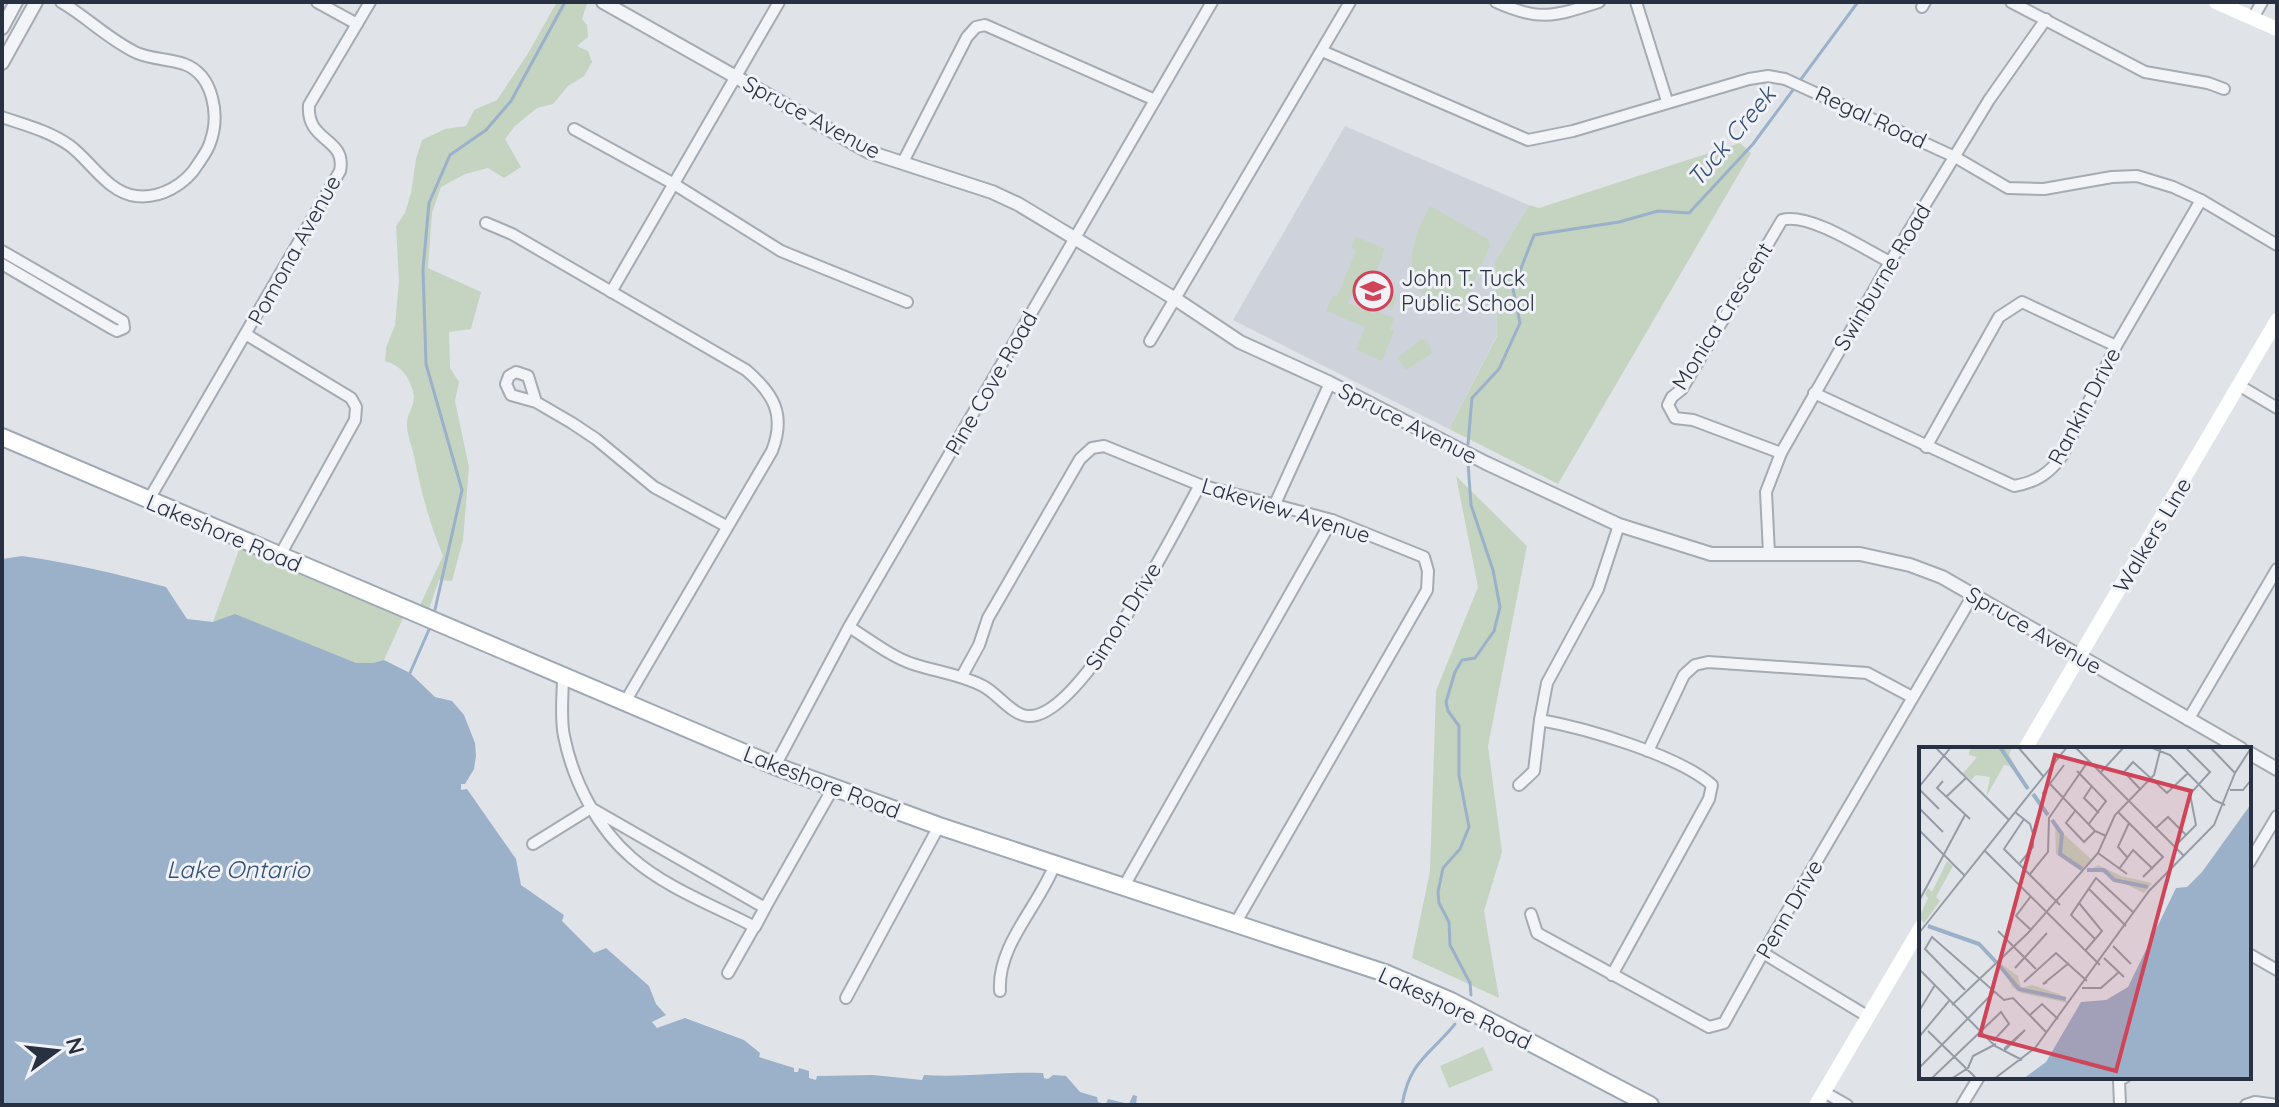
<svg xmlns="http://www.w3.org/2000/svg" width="2279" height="1107" font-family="Quicksand,sans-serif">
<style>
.built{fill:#ced3db}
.green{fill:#c5d3c1}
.water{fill:#9bb1ca}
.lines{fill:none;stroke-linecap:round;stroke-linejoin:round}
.stream{stroke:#9bb1ca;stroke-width:3}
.minor-casing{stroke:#a5abb3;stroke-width:14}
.tertiary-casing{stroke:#a5abb3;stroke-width:16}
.primary-casing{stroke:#9fa8b5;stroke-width:20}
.minor{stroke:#f3f4f7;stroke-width:10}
.tertiary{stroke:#f3f4f7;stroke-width:12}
.secondary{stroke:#fff;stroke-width:14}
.primary{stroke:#fff;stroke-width:16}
.labels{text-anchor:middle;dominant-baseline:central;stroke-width:6;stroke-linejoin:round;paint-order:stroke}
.street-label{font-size:22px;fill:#283141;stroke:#f0f2f7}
.poi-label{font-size:22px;fill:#283141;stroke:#f0f2f7;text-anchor:start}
.water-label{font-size:24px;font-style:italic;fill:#324f75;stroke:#f0f2f7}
.inset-river{fill:none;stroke:#9bb1ca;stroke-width:4}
.inset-road{fill:none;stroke:#969ca6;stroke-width:2}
.view{fill:#cf4458;fill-opacity:0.15;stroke:#cf4458;stroke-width:4}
.inset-edge{fill:none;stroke:#283141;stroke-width:4}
</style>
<rect width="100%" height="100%" fill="#e0e4e9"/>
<polygon class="built" points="1345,126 1529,205 1495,262 1497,335 1449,429 1233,320"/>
<g class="green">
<path d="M557 2 587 4 582 19 587 25 588 37 577 46 588 51 592 62 584 76 568 86 553 104 537 108 515 126 505 139 521 167 504 178 488 168 465 174 441 187 432 213 428 268 481 292 471 329 449 332 450 368 459 382 455 401 469 467 463 540 452 581 439 580 429 609 420 605 443 556C429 522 421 491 414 456 412 446 407 435 407 426 406 413 417 405 413 391 408 375 401 366 385 361L386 348 395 325 399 281 396 226 405 213 411 193 416 159 422 140 445 129 466 126 474 110 497 100 527 55Z"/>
<polygon points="1740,143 1751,153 1558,484 1449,429 1497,336 1495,262 1529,205 1539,208"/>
<path d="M1430 206 1488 239 1490 246 1460 312C1450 309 1438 306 1430 300 1397 278 1415 232 1430 206Z"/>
<polygon points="1355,236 1385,249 1371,286 1397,297 1392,309 1353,292 1348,303 1374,314 1376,311 1394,318 1390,329 1394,331 1382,361 1356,350 1365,327 1326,311 1333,295 1337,297 1356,250 1351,247"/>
<polygon points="1421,339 1427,340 1432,353 1406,370 1398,358"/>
<polygon points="1456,476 1527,546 1488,746 1502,852 1484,911 1499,998 1412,958 1430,871 1436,691 1478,587"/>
<polygon points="240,547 404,616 384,660 373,663 356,663 213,622"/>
<polygon points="1483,1047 1493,1070 1449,1088 1440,1066"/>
</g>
<path class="water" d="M22 556C72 563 117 574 166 587L187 619 213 622 235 614 356 663H373L384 660 410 673 435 697 452 701 464 715 475 743 476 756 474 769 465 784H461V790L467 789 516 859 521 885 564 915 562 921 594 953 606 948 649 986 656 1004 666 1015 652 1022 657 1028 685 1018 744 1040 760 1053 759 1057 794 1068V1072H798L799 1068 809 1071V1078L816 1080 817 1076 873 1075 922 1080 924 1075C964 1078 1003 1071 1043 1073L1044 1078 1048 1079 1053 1075 1066 1076 1080 1092 1097 1097 1098 1102 1106 1104 1108 1099 1129 1104 1133 1095 1137 1096 1136 1105H2V559Z"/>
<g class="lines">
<g class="stream">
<polyline points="1468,444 1472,398 1499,369 1520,323 1513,289 1534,235 1619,222 1658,211 1689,213 1753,144 1858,2"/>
<polyline points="1468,463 1471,505 1493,570 1500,607 1494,631 1475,658 1462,660 1455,672 1446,702 1448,711 1459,726 1459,775 1469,827 1460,849 1443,868 1438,892 1439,903 1449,922 1450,945 1470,983 1471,995"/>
<polyline points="434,614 462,490 426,364 423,269 429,203 450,155 486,130 511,101 565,2"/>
<polyline points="410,673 431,625"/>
<path d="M1402 1105C1410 1060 1429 1056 1455 1024"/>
</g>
<defs>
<g id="minor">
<polyline points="317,2 357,24"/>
<path d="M1496 2C1540 22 1555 16 1599 2"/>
<polyline points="1636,2 1667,101"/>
<polyline points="2011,2 2145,72 2208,83 2224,89"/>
<polyline points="1922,7 1925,2"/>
<polyline points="2253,18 2262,2"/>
<polyline points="1322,51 1528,140 1573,131 1749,79 1768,76 1785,79 1955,157 2008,188 2044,189 2112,177 2137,176 2173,187 2201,200 2277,245"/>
<path d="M2 117C25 125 49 131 69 145 91 161 108 193 136 196 161 199 186 184 198 164 202 158 208 150 210 143 220 116 214 75 184 64 169 59 151 59 137 53 109 40 87 17 61 2"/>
<polyline points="574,129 674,184 781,251 907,302"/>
<polyline points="903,162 967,37 976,27 985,25 1155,100"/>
<path d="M486 223 512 234 746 370C774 394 786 415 772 451L625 702"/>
<polyline points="2,251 123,321 124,328 117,331 111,328 2,264"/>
<polyline points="611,292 779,2"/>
<polyline points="247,335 351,398 356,407 355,420 279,557"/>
<polyline points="1150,341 1350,2"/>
<polyline points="2240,386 2277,408"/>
<path d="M1814 393 2014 486C2036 482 2049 474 2062 456L2116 346 2201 200"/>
<polyline points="536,402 528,376 516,372 509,376 506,384 511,395 536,402 572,423 596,439 654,487 726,526"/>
<polyline points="1926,447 1999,317 2022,302 2116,346"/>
<path d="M1781 453 1693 420 1675 418 1668 405 1672 397 1682 389 1782 220C1809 212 1864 249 1890 262"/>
<path d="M148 501 340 171C347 137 306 143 309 105L370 2"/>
<polyline points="1274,506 1330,383"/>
<polyline points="1769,553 1766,492 1781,453 1890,262 1989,100 2046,19"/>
<path d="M849 627C869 639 891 657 913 664 937 672 960 674 983 686 997 693 1012 715 1028 716 1081 720 1176 528 1200 485"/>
<path d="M563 675C563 695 560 717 564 736 573 781 597 828 632 858 666 888 715 906 755 927L765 908 591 808"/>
<polyline points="962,676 979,645 988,618 1080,459 1092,448 1104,446 1200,485 1332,520 1424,557 1428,571 1427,590 1235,924"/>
<path d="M1540 720C1585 728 1678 755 1712 785L1709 799 1612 975"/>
<polyline points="2188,720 2277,569"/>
<polyline points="1648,751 1684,675 1695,665 1708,662 1867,673 1912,697"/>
<polyline points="775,766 849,627 1212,2"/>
<polyline points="1519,785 1534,771 1540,720 1547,683 1598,589 1619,525"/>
<polyline points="533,844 591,808"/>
<polyline points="2249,863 2277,816"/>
<polyline points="1125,888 1128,879 1332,520"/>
<polyline points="1531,914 1537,933 1709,1027 1724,1023 1763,953 1973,595"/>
<polyline points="1763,953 1867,1016"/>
<polyline points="2249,954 2277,970"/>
<polyline points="728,973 833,788"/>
<path d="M1000 991C997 945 1039 906 1055 864"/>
<polyline points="846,998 939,826"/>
<polyline points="1824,1092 1847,1105"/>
<polyline points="1962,1105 1979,1077"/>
<polyline points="2120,1105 2119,1080 2125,1077"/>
<polyline points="2246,1105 2255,1102 2277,1105"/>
</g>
<g id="tertiary">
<polyline points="603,2 869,152 992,192 1018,204 1177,300 1240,342 1330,383 1486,463 1619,525 1711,554 1860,554 1910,565 1942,577 2241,749"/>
<polyline points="2,28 16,2"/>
<polyline points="2,63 36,2"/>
<polyline points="2249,753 2277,769"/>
</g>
<polyline id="primary" points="2,437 775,766 939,826 1385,973 1451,1001 1650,1105"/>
</defs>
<use href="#minor" class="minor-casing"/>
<use href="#tertiary" class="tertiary-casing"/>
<use href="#primary" class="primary-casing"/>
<use href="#minor" class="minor"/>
<use href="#tertiary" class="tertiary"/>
<g class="secondary">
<polyline points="2216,2 2277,29"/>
<polyline points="2025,749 2277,320"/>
<polyline points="1816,1105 1921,927"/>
</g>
<use href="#primary" class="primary"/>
</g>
<defs>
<symbol id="school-ring" viewBox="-11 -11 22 22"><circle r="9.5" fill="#f0f2f7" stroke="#cf4458" stroke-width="1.5"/><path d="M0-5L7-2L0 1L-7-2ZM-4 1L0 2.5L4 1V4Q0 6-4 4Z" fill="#cf4458"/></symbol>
</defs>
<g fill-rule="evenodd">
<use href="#school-ring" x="1351" y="269" width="44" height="44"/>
</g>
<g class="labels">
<g class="street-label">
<text transform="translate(812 117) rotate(28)">Spruce Avenue</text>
<text transform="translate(1871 117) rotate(25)">Regal Road</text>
<text transform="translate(294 250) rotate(-61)">Pomona Avenue</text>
<text transform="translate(1882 277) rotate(-59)">Swinburne Road</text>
<text transform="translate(1722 316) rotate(-58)">Monica Crescent</text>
<text transform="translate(991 383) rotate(-60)">Pine Cove Road</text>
<text transform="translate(2084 406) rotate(-62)">Rankin Drive</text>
<text transform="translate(1408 423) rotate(27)">Spruce Avenue</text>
<text transform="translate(1286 510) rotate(17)">Lakeview Avenue</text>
<text transform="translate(224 533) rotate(23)">Lakeshore Road</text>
<text transform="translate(2152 535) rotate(-59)">Walkers Line</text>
<text transform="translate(1123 616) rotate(-58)">Simon Drive</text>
<text transform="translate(2034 630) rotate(30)">Spruce Avenue</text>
<text transform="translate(822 782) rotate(21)">Lakeshore Road</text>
<text transform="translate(1789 909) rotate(-60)">Penn Drive</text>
<text transform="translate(1455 1008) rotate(25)">Lakeshore Road</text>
</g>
<g class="poi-label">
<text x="1401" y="278">John T. Tuck<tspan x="1401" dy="25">Public School</tspan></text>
</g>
<g class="water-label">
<text transform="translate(1731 136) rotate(-50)">Tuck Creek</text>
<text x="238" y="869">Lake Ontario</text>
</g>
</g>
<g transform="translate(1919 747)">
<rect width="332" height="332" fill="#e0e4e9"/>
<path d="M65 0H93L90 8 97 20 85 18 67 50 71 30 57 28 52 33 44 26 58 10 50 8 51 1ZM136 79 172 112 162 124 137 107ZM28 114 34 119 17 150 21 154 5 176 0 171 9 151 6 147 9 141 13 145ZM179 118 202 129 233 136 225 146 182 125H168ZM81 216 99 229 102 241 113 238 140 247 150 256 102 246 93 240Z" fill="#c5d3c1"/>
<path d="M332 57V332H104L127 315 162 255 187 253 209 240 257 141 268 140 283 125Z" fill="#9bb1ca"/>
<path class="inset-river" d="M81 0 109 42M114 47 129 68M133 73 143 87 141 107 163 122M168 123H185L195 133 229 140M9 179 60 197 77 215M79 217 100 242 147 252"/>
<path class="inset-road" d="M16 0 90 73M99 0 124 29M156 0 264 108M231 0 251 8 295 53 306 58M291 0 316 26M158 24 187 54 169 78M182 25 205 0M24 34 18 41 51 72M131 37 176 84 187 89M173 39 165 51 180 66M0 40 32 0M0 42 20 62M222 43 205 25 214 15 248 46 269 26M311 43H324L332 33M27 50 47 31M125 52 124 46 145 18M0 61 24 85M156 64 147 76 165 95 176 84M96 65 111 77 114 87V100L101 116M199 65 244 110 224 130M105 72 85 102 141 158M237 81 249 70 267 88M0 83 45 128M255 100 277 78 271 47 291 25 266 0M65 103 181 218M179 106 208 127M208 110 199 100 210 76M200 122 214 103 234 122M111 127 129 105 130 71 170 13M169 141 207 179M0 154 46 68M160 156 183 184 166 204M111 182 97 169 112 149M79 184 117 222M0 186 148 0M176 192 152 168 177 131 215 166M194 199 212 217M185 211 205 230M96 221 128 186M0 222 76 299 103 313M105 235 137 206 168 234M128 235 124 237 150 216M163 241H182L200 225M46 243 6 202 13 190 85 253 94 251 128 286M33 258 109 186 179 106 196 68 235 28 242 0M0 264 16 238M111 268 123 257 139 272M9 284 58 332M0 290 30 254M86 305V301L106 283 86 303M0 321 76 244M12 332 82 265 90 277 74 294M32 332 49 321 54 309 77 297M75 332 116 301 230 144 295 78 316 26 332 1"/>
<path class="view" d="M136 8 272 44 197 324 61 288Z"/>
<rect width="332" height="332" class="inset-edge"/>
</g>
<rect width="2279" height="1107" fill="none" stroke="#283141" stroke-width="8"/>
<g transform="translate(56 1051) rotate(75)" stroke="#f0f2f7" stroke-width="6" paint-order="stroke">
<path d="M0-6L14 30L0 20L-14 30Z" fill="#283141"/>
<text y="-12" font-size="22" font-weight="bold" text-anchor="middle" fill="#283141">N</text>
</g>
</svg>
